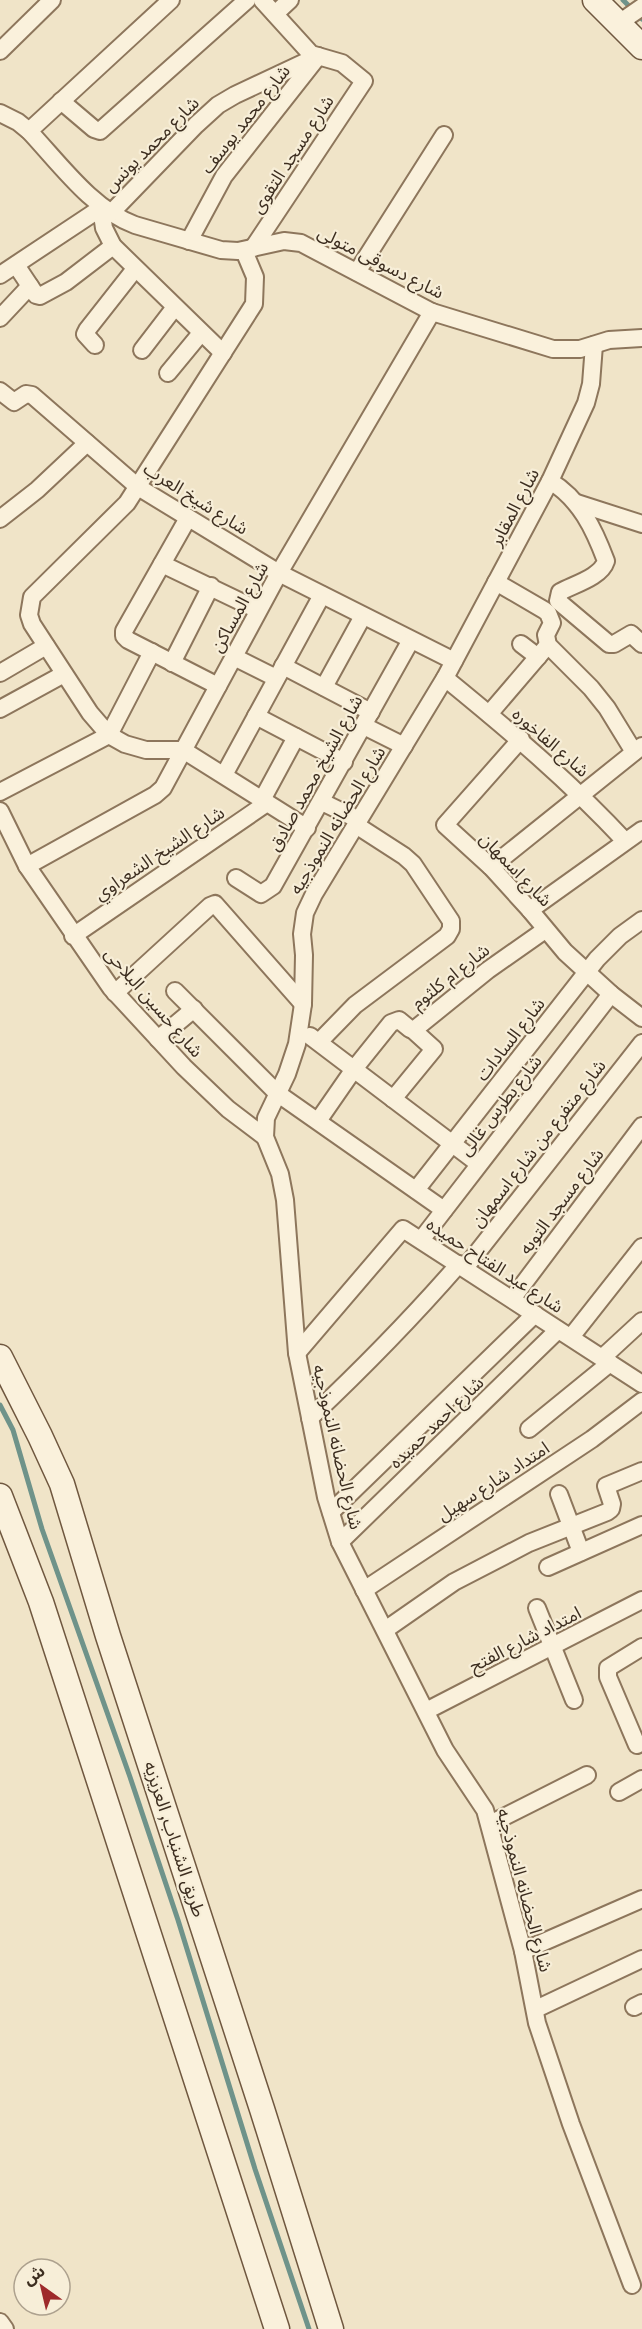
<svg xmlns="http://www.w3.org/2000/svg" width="642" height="2329" font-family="Merriweather,'Noto Sans Arabic',serif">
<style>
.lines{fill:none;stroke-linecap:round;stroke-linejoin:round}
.stream{stroke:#6f938a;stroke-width:5}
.street-casing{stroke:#8d765c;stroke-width:20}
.secondary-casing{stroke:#6f573f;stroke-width:27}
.street{stroke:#faf1dc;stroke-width:16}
.secondary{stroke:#faf1dc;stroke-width:24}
.labels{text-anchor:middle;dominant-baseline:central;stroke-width:4.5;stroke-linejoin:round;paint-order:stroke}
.street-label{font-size:18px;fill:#3d2e20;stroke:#f7eed8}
</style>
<rect width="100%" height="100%" fill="#f0e4c8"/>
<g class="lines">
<g class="stream">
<polyline points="623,0 642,19"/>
<polyline points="0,1405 13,1430 42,1529 130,1777 178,1920 255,2169 309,2329"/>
</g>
<defs>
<g id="street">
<polyline points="275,14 290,0"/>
<polyline points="619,23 642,7"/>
<polyline points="0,51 52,0"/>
<polyline points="61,101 94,129 100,131 247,0"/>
<path d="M0 113 18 122 29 131C60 164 92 209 135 225L221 250 238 251 284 241 301 243 432 312 553 349H580L609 340 642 338"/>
<polyline points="29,131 171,0"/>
<polyline points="110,214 196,125 218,105 235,95 318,56"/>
<polyline points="189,241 224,176 316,59"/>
<polyline points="253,248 364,81 342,63 311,54 262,0"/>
<polyline points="244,251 255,277 254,304 127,503 32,597 29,615 32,624 90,713 109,735 125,744 146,750 183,750 307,828"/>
<polyline points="16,265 36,295 40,296 66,282 113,246"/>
<polyline points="357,272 444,135"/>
<polyline points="0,275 101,208 104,228 113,246 223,353"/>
<polyline points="0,318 30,286"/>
<polyline points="95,345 85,334 87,330 135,269"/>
<polyline points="594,345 591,384 586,403 550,481 445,678 314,894 305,913 302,934 304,955 303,1004 297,1044 287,1074 266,1118 265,1137 280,1174 285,1200 297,1353 326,1497 340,1542 445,1750 485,1810 523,1951 537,2023 571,2124 632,2285"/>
<polyline points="142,350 175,307"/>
<polyline points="168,373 201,333"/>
<polyline points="0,391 14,402 26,394 32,395 138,487 279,573 454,661"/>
<path d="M550 481C580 499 594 529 606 561 601 577 575 584 560 592L558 601 609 644H614L631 634 642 644"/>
<polyline points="577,503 642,524"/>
<polyline points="188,518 124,631 124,636 128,640 218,686"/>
<polyline points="0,519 37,490 87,443"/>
<polyline points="162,564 258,610"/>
<polyline points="496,582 544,610 548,613 552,623 546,635 548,645 591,688 607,708 634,752"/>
<polyline points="521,644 538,657"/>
<polyline points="234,657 276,678"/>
<polyline points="172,663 211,586"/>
<polyline points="283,666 371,712"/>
<polyline points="0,673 46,646"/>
<path d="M445 678C510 731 568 780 625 841"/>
<polyline points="324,687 363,616"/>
<polyline points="0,709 64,674"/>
<polyline points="489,714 548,645"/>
<polyline points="256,716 344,762"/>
<polyline points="364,726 404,746"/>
<polyline points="521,739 445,825 491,867 530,910 565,952 611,994 642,1018"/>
<polyline points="224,775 322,595"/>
<polyline points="0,792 109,735 152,652"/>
<polyline points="262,800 296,737"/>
<polyline points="322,802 359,820"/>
<polyline points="0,811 27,866 111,988 184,1067 228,1109 265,1137"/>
<polyline points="27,866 155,795 163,788 279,573 432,312"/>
<polyline points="491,867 642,746"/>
<polyline points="236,878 261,894 273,886 411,640"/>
<polyline points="530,910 642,830"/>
<polyline points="73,936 267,803"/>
<polyline points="175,991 277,1093 444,1210"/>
<polyline points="115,993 210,906 215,904 303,1004"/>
<polyline points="310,1036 479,1164"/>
<polyline points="158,1039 194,1009"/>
<polyline points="319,1042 355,1005 447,936 451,929 451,921 413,864 404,856 356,825"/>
<polyline points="393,1099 434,1049 413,1030"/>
<polyline points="318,1121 354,1069 391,1023 399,1020 410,1029 415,1029 488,970 545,930"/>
<polyline points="416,1190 597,959 620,936 642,920"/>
<polyline points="421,1240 611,994"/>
<polyline points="465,1268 642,1043"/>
<polyline points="512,1299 642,1126"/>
<polyline points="571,1337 642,1247"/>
<polyline points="297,1353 403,1229 642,1384"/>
<polyline points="603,1357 642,1321"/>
<path d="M310 1418C362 1369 412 1318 459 1264"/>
<polyline points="529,1429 610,1363"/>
<polyline points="559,1494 581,1552"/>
<polyline points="331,1512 535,1314"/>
<polyline points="340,1542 558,1330"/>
<polyline points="548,1567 642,1525"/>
<polyline points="364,1590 592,1439 642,1401"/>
<polyline points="537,1608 574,1700"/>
<polyline points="385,1630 454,1582 529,1543 607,1512 611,1509 612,1504 606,1486 642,1471"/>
<polyline points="426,1711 642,1600"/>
<polyline points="637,1745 608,1677 608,1668 642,1647"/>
<polyline points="619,1792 642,1779"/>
<polyline points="490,1824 587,1775"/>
<polyline points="523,1951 642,1899"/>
<polyline points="634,2007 642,2003"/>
<polyline points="536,2009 642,1959"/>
<polyline points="0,2322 5,2329"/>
</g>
<g id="secondary">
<polyline points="595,0 642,47"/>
<polyline points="0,1357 40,1436 62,1484 108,1636 262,2109 331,2329"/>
<polyline points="0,1496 41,1602 277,2329"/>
</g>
</defs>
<use href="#street" class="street-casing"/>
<use href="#secondary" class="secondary-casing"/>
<use href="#street" class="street"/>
<use href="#secondary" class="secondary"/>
</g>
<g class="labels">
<g class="street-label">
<text transform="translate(245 119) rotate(-52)">شارع محمد يوسف</text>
<text transform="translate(151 144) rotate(-45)">شارع محمد يونس</text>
<text transform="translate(292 154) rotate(-57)">شارع مسجد التقوى</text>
<text transform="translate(381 262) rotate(27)">شارع دسوقى متولى</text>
<text transform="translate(196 498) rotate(32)">شارع شيخ العرب</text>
<text transform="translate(514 507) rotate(-62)">شارع المقابر</text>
<text transform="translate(239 607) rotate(-61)">شارع المساكن</text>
<text transform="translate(551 742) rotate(41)">شارع الفاخوره</text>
<text transform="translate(315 773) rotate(-61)">شارع الشيخ محمد صادق</text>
<text transform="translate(337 820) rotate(-59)">شارع الحضانه النموذجيه</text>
<text transform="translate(159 853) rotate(-34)">شارع الشيخ الشعراوي</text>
<text transform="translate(516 869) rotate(46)">شارع اسمهان</text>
<text transform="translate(450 976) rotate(-38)">شارع ام كلثوم</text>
<text transform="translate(154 1002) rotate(49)">شارع حسين البلاحى</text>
<text transform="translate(510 1039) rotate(-52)">شارع السادات</text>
<text transform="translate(500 1105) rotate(-52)">شارع بطرس غالى</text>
<text transform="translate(538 1143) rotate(-52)">شارع متفرع من شارع اسمهان</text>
<text transform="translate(561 1201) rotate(-53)">شارع مسجد التوبه</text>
<text transform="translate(495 1265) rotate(33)">شارع عبد الفتاح حميده</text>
<text transform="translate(436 1422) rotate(-44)">شارع احمد حميده</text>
<text transform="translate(338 1447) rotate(77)">شارع الحضانه النموذجيه</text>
<text transform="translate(493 1481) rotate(-33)">امتداد شارع سهيل</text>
<text transform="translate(525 1639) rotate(-27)">امتداد شارع الفتح</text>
<text transform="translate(175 1839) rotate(72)">طريق الشنباب, العزيزيه</text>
<text transform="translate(525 1890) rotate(75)">شارع الحضانه النموذجيه</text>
</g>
</g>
<g transform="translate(42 2287) rotate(326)"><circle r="28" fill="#f7eed8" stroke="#ada18e" stroke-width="1.5"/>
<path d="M0-4.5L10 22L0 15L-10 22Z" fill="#9e2a2b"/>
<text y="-9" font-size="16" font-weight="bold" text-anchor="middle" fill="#3d2e20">ش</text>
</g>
</svg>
